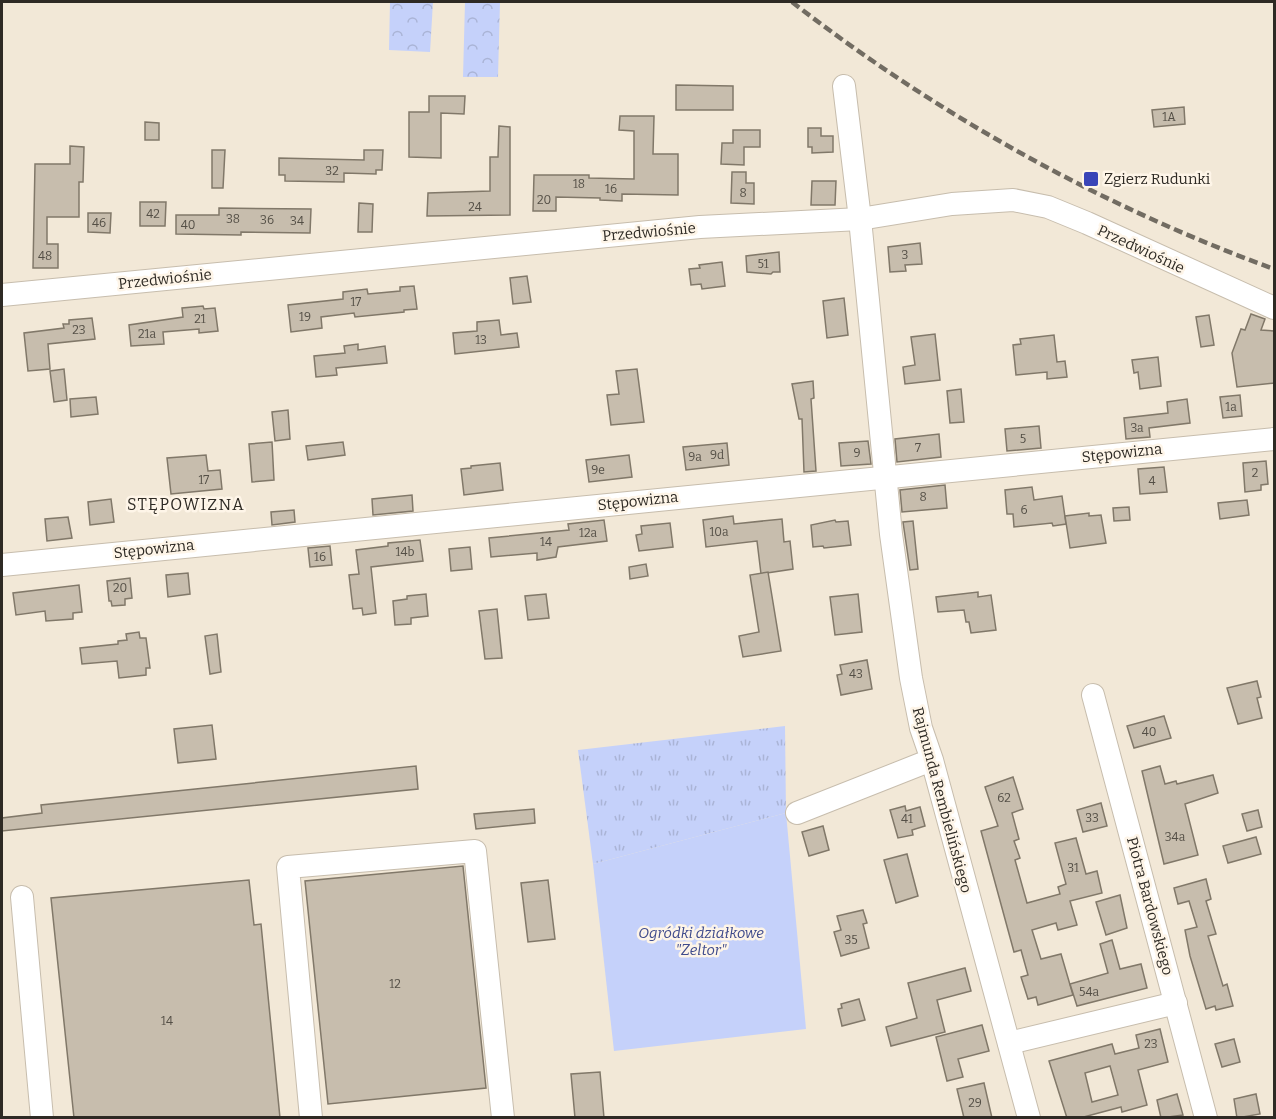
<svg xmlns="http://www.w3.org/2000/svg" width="1276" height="1119" font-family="Bitter,serif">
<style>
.grass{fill:url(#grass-tufts)}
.forest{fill:url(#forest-crowns)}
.garden{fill:#c5d1fa}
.building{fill:#c7bdad;stroke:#817869;stroke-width:1.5;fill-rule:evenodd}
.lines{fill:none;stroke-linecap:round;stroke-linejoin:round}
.minor-casing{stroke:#c7bdad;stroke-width:24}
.minor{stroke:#fff;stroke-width:22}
.rail{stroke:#726c62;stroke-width:4.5;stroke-dasharray:9 4.5;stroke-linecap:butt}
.poi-dot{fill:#3a45b8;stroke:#fef5e8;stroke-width:2}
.labels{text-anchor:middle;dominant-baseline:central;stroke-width:5;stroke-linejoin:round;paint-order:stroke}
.number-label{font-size:12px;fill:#544f46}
.poi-label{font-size:15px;fill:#2e2a24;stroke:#fef5e8;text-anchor:start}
.street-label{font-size:15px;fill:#2e2a24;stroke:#fef5e8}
.park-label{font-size:15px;font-style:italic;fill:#3f4b8c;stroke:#fef5e8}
.neighbourhood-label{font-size:16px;letter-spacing:1.5px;fill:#2e2a24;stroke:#fef5e8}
</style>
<defs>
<pattern id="grass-tufts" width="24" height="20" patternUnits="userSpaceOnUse" patternTransform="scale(1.5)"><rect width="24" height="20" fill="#c5d1fa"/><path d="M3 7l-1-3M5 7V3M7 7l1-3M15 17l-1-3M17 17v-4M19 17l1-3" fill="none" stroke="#aab4d6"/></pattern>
<pattern id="forest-crowns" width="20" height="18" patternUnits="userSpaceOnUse" patternTransform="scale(1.5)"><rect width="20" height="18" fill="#c5d1fa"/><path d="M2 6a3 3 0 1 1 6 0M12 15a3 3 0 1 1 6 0" fill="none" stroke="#aab4d6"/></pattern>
</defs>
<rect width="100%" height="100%" fill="#f2e8d7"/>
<polygon class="grass" points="785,726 786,813 593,864 578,750"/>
<g class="forest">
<polygon points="390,2 433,2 430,52 389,50"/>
<polygon points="465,2 500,2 498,77 463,77"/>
</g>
<polygon class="garden" points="786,813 806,1029 614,1051 593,864"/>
<g class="building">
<polygon points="676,85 733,86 733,110 676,110"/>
<polygon points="429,96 465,96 464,114 441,113 441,158 409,157 409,112 429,112"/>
<polygon points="1184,107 1185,124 1154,127 1152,110"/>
<polygon points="620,116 654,116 653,154 678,154 678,195 622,194 622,201 600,200 600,198 556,197 556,211 533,211 534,175 589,175 589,178 634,179 634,131 619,130"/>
<polygon points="145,122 159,123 159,140 145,140"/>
<polygon points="499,126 510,127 510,215 427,216 428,193 490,191 490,157 498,157"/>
<polygon points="808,128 821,128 821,136 833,136 833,152 812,153 812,147 808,147"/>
<polygon points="733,130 760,130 760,147 744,147 744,165 721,164 722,143 733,143"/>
<polygon points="70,146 84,147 83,182 79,182 79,217 47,217 47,244 58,244 58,268 33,268 35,164 70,164"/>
<polygon points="212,150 225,150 223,188 212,188"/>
<polygon points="364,150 383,150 382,170 376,170 376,174 344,173 344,182 285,181 285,175 279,175 279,158 364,160"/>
<polygon points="732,172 746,172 746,183 754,183 754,204 731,203"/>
<polygon points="812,181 836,181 835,205 811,205"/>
<polygon points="140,202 166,202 165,226 140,226"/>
<polygon points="359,203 373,204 372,232 358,232"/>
<polygon points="219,208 311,209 310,233 241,232 241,235 176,234 176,215 219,215"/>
<polygon points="88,213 111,213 110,233 88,232"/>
<polygon points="920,243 922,264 905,265 906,271 890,272 888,247"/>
<polygon points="779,252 780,272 773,272 771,274 747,272 746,256"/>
<polygon points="722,262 725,286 702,289 701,284 691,285 689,269 700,268 699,265"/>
<polygon points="527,276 531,302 513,304 510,278"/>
<polygon points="414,286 417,309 404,310 404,312 355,317 354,313 321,317 322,328 291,332 288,305 343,299 343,292 367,289 368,294 400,291 400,287"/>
<polygon points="844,298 848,335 827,338 823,301"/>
<polygon points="203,306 204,309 215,308 218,331 199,333 199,329 163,332 164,344 131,346 129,325 183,317 182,308"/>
<polygon points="1251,314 1265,319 1261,330 1275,331 1275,383 1237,387 1232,353 1241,329 1245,330"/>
<polygon points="1209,315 1214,345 1201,347 1196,317"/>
<polygon points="92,318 95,339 48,344 50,369 28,371 24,333 64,328 63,324 69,324 69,320"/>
<polygon points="499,320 501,335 517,333 519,347 455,354 453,333 477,331 477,322"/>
<polygon points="935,334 940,380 905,384 903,367 915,365 911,337"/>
<polygon points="1054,335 1057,362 1065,361 1067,377 1047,379 1047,372 1016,375 1013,345 1021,344 1020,339"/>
<polygon points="358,344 358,350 385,346 387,363 336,368 337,375 316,377 314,356 345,353 344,346"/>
<polygon points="1158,357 1161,386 1140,389 1138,372 1134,373 1132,360"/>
<polygon points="64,369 67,400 54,402 50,371"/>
<polygon points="637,369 644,422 611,425 607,395 619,394 616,371"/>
<polygon points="813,381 814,398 811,399 816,471 804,472 802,419 799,419 792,384"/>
<polygon points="961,389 964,422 950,423 947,391"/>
<polygon points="1240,395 1242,416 1223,418 1220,397"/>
<polygon points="96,397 98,414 71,417 70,399"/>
<polygon points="1187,399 1190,423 1149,428 1150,437 1126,439 1124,418 1168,413 1167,402"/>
<polygon points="288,410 290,439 275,441 272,412"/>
<polygon points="1039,426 1041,448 1007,451 1005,429"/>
<polygon points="939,434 941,457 897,462 895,439"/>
<polygon points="868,441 871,464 841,466 839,443"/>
<polygon points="272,442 274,480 252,482 249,444"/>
<polygon points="343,442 345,455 308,460 306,446"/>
<polygon points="727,443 729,465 686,470 683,447"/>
<polygon points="206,455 208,471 220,470 222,489 171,494 167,458"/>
<polygon points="629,455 632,477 589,482 586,460"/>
<polygon points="1266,461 1268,484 1261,485 1261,490 1245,492 1243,463"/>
<polygon points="500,463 503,490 464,495 461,469 471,468 471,466"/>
<polygon points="1164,467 1167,492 1140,494 1138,469"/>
<polygon points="945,485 947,508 902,512 900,490"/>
<polygon points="1032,487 1034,500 1062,496 1066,524 1053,526 1052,523 1014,527 1013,514 1007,514 1005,490"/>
<polygon points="412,495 413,511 373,515 372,499"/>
<polygon points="111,499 114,522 90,525 88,502"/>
<polygon points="1247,500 1249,515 1220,519 1218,503"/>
<polygon points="1129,507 1130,520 1114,521 1113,508"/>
<polygon points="294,510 295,522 272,525 271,512"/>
<polygon points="1089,513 1089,516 1101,515 1106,543 1070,548 1065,516"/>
<polygon points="733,516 734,524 782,519 784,542 790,541 793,569 761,574 757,541 706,547 703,520"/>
<polygon points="68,517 72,538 47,541 45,519"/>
<polygon points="604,520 607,541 558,547 556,557 537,560 537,553 491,557 489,538 569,530 568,524"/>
<polygon points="835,520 836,522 848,521 851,545 824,548 823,546 813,547 811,525"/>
<polygon points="913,521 918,569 910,570 903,522"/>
<polygon points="670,523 673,547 639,551 636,535 642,534 641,526"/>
<polygon points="420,540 423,561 371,567 376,613 363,615 362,608 353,609 349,575 359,574 356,550 388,546 388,543"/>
<polygon points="330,546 332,565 310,567 308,548"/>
<polygon points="470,547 472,569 451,571 449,549"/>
<polygon points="646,564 648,576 630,579 629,567"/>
<polygon points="768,572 781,651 743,657 739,636 759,632 750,575"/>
<polygon points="188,573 190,594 168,597 166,575"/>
<polygon points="130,578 132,598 125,599 125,605 112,606 111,601 109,601 107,581"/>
<polygon points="79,585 82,612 73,613 73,619 46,621 45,611 16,615 13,593"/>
<polygon points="978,592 978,597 991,595 996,630 971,633 969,622 966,622 964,610 938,612 936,597"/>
<polygon points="426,594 428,616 411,618 411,624 395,625 393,601 407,599 407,596"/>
<polygon points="546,594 549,618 528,620 525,596"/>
<polygon points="858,594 862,632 835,635 830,597"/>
<polygon points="497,609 502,658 485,659 479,611"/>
<polygon points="139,632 140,638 146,638 150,668 146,668 146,675 119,678 117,661 82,664 80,648 118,644 118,641 127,640 126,634"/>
<polygon points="217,634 221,672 210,674 205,636"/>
<polygon points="867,660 872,689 841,695 837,675 842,674 840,665"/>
<polygon points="1257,681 1261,697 1257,698 1262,718 1238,724 1227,688"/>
<polygon points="1164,716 1171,738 1134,748 1127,726"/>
<polygon points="212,725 216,759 178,763 174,729"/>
<polygon points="416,766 418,789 2,831 2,818 42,813 41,805"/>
<polygon points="1160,766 1165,784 1176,781 1177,784 1213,775 1218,793 1185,804 1198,855 1164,864 1142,771"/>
<polygon points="1013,777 1023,809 1012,813 1019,839 1014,841 1020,858 1015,860 1027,903 1060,894 1058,887 1066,884 1055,843 1076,838 1086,874 1097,871 1102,893 1070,901 1077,925 1058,930 1056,923 1032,930 1041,959 1061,954 1073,995 1038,1005 1036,997 1028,999 1021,977 1028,975 1021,950 1014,952 981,831 998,826 985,787"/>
<polygon points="1101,803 1107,826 1083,832 1077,810"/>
<polygon points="905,806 906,811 920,807 925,826 912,830 913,835 898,838 890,810"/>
<polygon points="534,809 535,823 476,829 474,814"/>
<polygon points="1258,810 1262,827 1247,831 1242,814"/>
<polygon points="823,826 829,850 809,856 802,832"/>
<polygon points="1256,837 1261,854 1228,863 1223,846"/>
<polygon points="907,854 918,896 896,903 884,860"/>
<polygon points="463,866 486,1088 328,1104 305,881"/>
<polygon points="1206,879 1211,899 1206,901 1216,934 1208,936 1223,986 1227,984 1233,1006 1216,1010 1215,1006 1206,1009 1190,956 1185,930 1197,927 1189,901 1178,904 1174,888"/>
<polygon points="249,880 254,925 261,924 280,1118 74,1118 51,898"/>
<polygon points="548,880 555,939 528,942 521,883"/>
<polygon points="1120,895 1127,928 1106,935 1096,902"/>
<polygon points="863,910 867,923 863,924 869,948 841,956 834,932 841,930 837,916"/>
<polygon points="1112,940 1120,969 1141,964 1147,988 1077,1006 1070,984 1108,973 1100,944"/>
<polygon points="965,968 971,991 937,1000 945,1032 891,1046 886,1027 917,1018 908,983"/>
<polygon points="859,999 865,1020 842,1026 838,1009 842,1008 841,1004"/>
<polygon points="982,1025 989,1051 958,1059 963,1077 947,1081 936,1037"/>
<path d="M1160 1029 1168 1062 1138 1070 1147 1105 1122 1112 1121 1107 1080 1118H1067L1049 1061 1112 1044 1115 1054 1139 1048 1136 1035ZM1110 1066 1118 1095 1092 1102 1085 1073Z"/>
<polygon points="1234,1039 1240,1062 1222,1067 1215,1044"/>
<polygon points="600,1072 604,1118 575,1118 571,1074"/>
<polygon points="984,1083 992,1118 964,1118 957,1089"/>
<polygon points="1177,1094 1183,1115 1161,1118 1157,1100"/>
<polygon points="1256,1094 1260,1114 1237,1118 1234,1099"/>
</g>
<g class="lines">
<defs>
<g id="minor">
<polyline points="844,86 860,219 891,534 911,678 921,728 932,760 1029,1118"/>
<polyline points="2,295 700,227 860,219 952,204 1013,200 1048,207 1087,223 1274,308"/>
<polyline points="2,565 1274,439"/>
<polyline points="1093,695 1206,1118"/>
<polyline points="797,813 921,764 932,762"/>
<polyline points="22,897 42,1118"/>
<polyline points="1009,1043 1176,1003"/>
<polyline points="311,1118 288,867 475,851 503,1118"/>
</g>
</defs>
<use href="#minor" class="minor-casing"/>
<use href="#minor" class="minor"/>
<path class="rail" d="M792 2C938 115 1101 206 1274 269"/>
</g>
<rect class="poi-dot" x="1083" y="171" width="16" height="16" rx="3"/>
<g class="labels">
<g class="number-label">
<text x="1169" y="117">1A</text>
<text x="332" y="171">32</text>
<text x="579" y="184">18</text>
<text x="611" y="189">16</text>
<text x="743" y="193">8</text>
<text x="544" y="200">20</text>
<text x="475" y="207">24</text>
<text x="153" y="214">42</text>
<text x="233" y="219">38</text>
<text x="267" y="220">36</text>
<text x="297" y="221">34</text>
<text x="99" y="223">46</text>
<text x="188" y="225">40</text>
<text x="905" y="255">3</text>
<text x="45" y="256">48</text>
<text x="763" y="264">51</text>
<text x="356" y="302">17</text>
<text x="305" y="317">19</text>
<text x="200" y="319">21</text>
<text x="79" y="330">23</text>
<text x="147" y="334">21a</text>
<text x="481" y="340">13</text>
<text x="1231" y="407">1a</text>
<text x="1137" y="428">3a</text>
<text x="1023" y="439">5</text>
<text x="918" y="448">7</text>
<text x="857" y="453">9</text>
<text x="717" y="455">9d</text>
<text x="695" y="457">9a</text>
<text x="598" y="470">9e</text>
<text x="1255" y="473">2</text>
<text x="204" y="480">17</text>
<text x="1152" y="481">4</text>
<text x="923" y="497">8</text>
<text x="1024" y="510">6</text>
<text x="719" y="532">10a</text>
<text x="588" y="533">12a</text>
<text x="546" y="542">14</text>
<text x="405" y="552">14b</text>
<text x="320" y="557">16</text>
<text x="120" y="588">20</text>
<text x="856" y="674">43</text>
<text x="1149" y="732">40</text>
<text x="1004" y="798">62</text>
<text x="1092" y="818">33</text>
<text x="907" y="819">41</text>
<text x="1175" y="837">34a</text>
<text x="1073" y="868">31</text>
<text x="851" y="940">35</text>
<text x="395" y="984">12</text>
<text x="1089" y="992">54a</text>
<text x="167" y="1021">14</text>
<text x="1151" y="1044">23</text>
<text x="975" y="1103">29</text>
</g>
<g class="poi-label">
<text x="1104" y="179">Zgierz Rudunki</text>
</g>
<g class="street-label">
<text transform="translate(649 232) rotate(-5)">Przedwiośnie</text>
<text transform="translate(1141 249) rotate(25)">Przedwiośnie</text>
<text transform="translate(165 279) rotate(-6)">Przedwiośnie</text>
<text transform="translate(1122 453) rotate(-6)">Stępowizna</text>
<text transform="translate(638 501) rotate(-6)">Stępowizna</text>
<text transform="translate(154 549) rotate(-6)">Stępowizna</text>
<text transform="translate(942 800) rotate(75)">Rajmunda Rembielińskiego</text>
<text transform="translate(1150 906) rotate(75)">Piotra Bardowskiego</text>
</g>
<g class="park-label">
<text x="701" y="933">Ogródki działkowe<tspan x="701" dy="17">"Zeltor"</tspan></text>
</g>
<g class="neighbourhood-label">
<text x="186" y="504">STĘPOWIZNA</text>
</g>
</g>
<rect width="1276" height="1119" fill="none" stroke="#2e2a24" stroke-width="6"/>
</svg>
